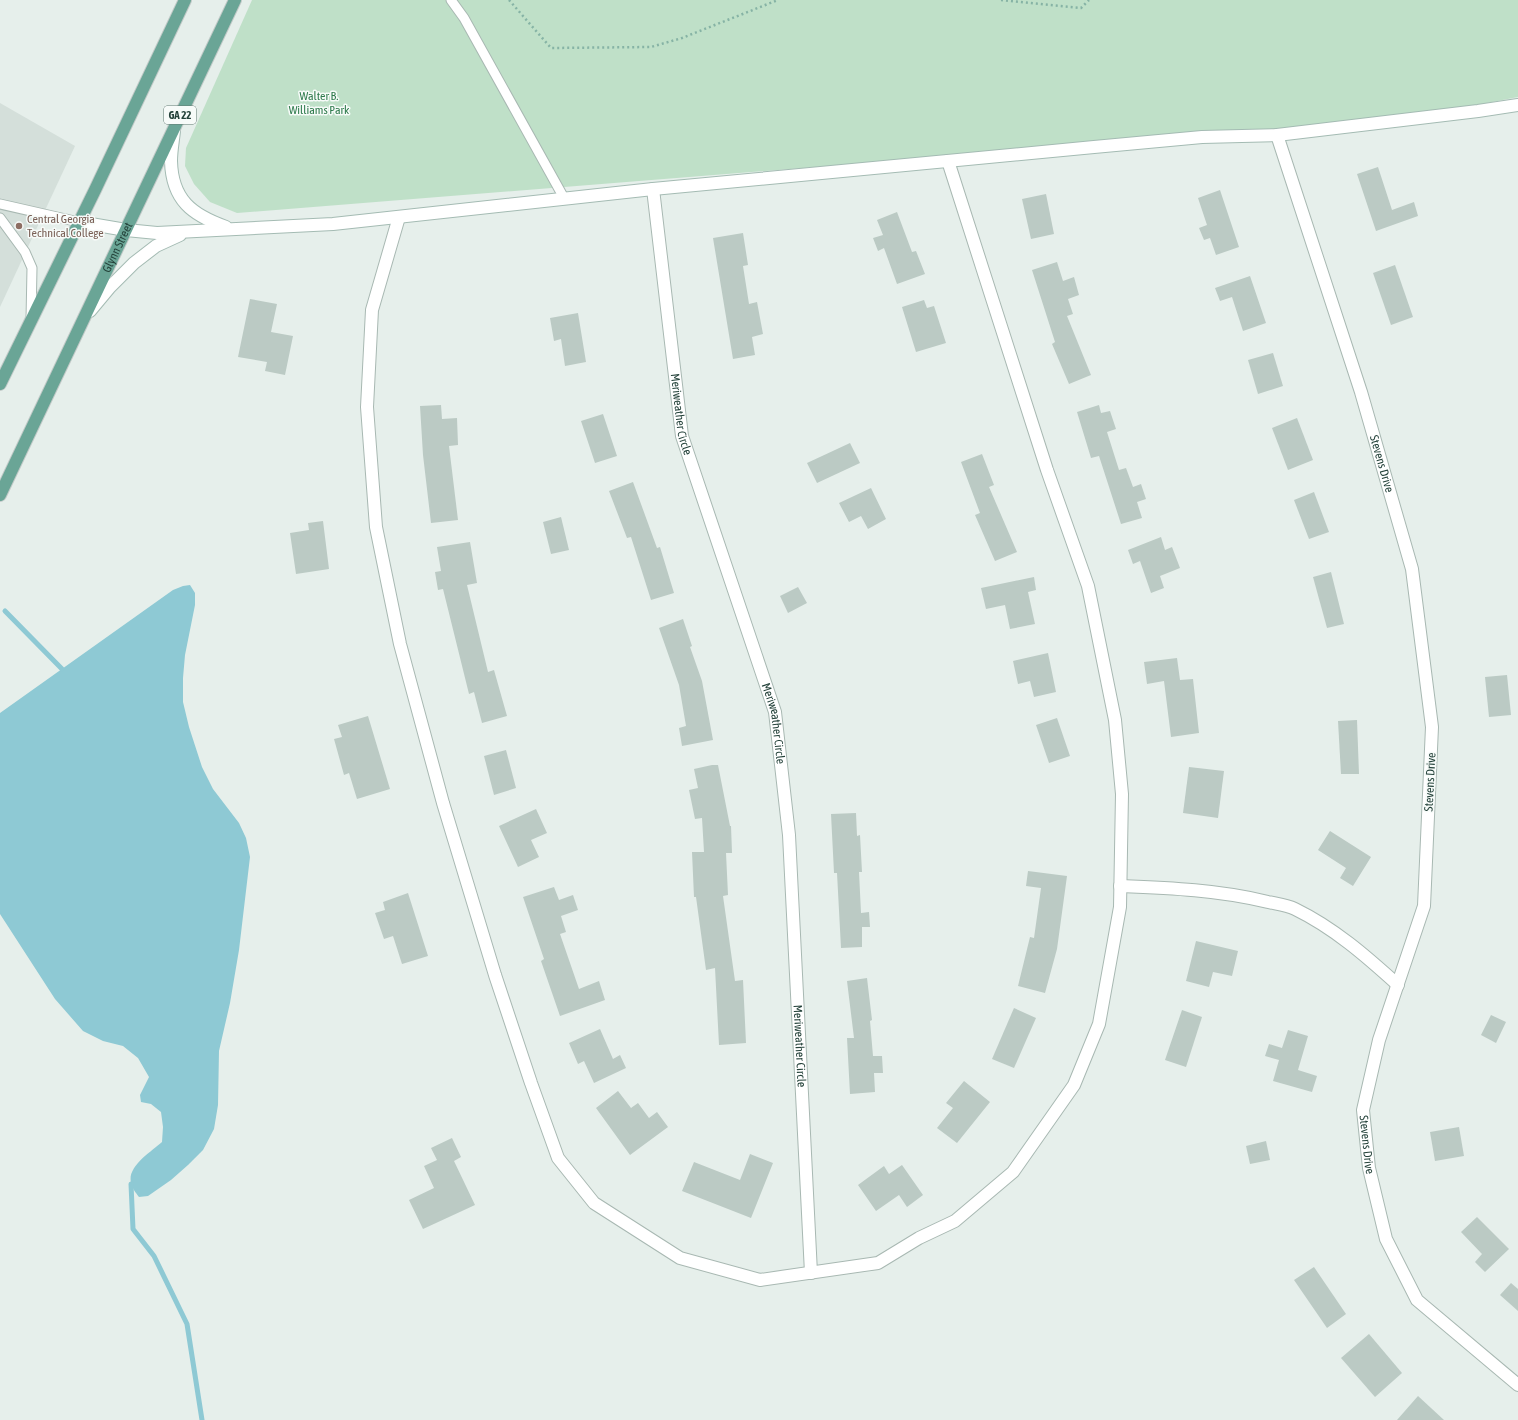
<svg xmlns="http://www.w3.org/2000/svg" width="1518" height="1420" font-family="'Asap Condensed',sans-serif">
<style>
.built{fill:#d4dfda}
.green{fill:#bfe0c8}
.water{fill:#8ec9d4}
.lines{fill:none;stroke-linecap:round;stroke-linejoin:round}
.stream{stroke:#8ec9d4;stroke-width:5}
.building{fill:#bbcac4}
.service-casing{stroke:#a8b8b2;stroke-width:11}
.minor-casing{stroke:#a8b8b2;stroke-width:14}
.secondary-casing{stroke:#a4bbb3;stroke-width:14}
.primary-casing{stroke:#c2cac8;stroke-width:14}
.path{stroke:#86b3a5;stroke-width:2.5;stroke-dasharray:2 3;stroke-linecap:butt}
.service{stroke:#fff;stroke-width:9}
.minor{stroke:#fff;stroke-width:12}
.secondary{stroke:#fff;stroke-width:12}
.primary{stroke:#6aa596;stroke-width:12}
.education-dot{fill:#8d6e63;stroke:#f7fbf9;stroke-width:1.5}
.labels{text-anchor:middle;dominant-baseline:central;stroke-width:3;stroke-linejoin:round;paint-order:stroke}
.shield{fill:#f7fbf9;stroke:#637a73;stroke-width:1}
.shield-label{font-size:11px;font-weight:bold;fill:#24423a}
.park-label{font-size:12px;fill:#2d7a4b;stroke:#f7fbf9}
.education-label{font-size:12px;fill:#785e54;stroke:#f7fbf9;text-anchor:start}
.street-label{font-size:12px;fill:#24423a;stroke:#f7fbf9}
</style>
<rect width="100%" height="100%" fill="#e6efeb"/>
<polygon class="built" points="0,103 75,146 0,307"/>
<polygon class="green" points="252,0 1518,0 1518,97 1394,121 237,213 210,202 194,184 185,166 186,148"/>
<path class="water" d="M190 585 195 593V605L185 655 183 678V702L189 727 202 767 213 789 239 823 246 838 250 857 239 950 230 1003 219 1051 218 1105 214 1129 203 1150 188 1165 171 1180 148 1196 139 1197C136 1193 132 1188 131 1183 127 1166 151 1152 162 1142L163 1127 161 1112 151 1104 141 1102 140 1095 149 1077 138 1058 123 1046 103 1041 83 1031 55 999 0 914V713L173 590 183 586Z"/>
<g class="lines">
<g class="stream">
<polyline points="5,611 62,669"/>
<polyline points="131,1184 133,1229 154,1256 187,1324 202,1420"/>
</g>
</g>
<g class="building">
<polygon points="1378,167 1392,210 1414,202 1418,216 1376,231 1357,174"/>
<polygon points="1220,190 1239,247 1216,255 1210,238 1204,240 1199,228 1207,225 1198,198"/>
<polygon points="1046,194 1054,234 1031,239 1022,199"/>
<polygon points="897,212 912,252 916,251 925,274 897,284 884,248 878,251 873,238 883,235 877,220"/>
<polygon points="743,233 748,265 743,266 749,304 757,302 763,334 752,337 755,355 733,359 713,238"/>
<polygon points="1057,262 1063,281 1074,277 1079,295 1068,299 1073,314 1067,316 1091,375 1069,384 1052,344 1055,342 1032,270"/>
<polygon points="1395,265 1413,317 1391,325 1373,273"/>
<polygon points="1250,276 1266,323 1243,331 1232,297 1220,301 1215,288"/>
<polygon points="250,299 277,304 271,332 293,336 285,375 265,371 267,362 238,357"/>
<polygon points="924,300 927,308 934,306 946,343 916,352 902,307"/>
<polygon points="578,313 586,362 565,366 561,339 554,341 550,318"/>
<polygon points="1273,353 1283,386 1258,394 1248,360"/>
<polygon points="441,405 442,419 457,418 458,445 449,446 458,520 431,523 423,455 420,406"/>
<polygon points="1099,405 1101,413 1110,411 1116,429 1107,432 1119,470 1126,468 1133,487 1141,484 1146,499 1137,502 1142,518 1121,524 1099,456 1091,458 1077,412"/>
<polygon points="603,414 617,456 595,463 581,421"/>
<polygon points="1297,418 1313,460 1288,470 1272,428"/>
<polygon points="850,443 860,463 817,483 807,463"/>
<polygon points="982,454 994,485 989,487 1017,552 995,561 975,515 980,513 961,462"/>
<polygon points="633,482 657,548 660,547 674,593 651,600 631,537 627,538 609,491"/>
<polygon points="871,488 886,519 868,529 861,516 849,522 839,503"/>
<polygon points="1314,492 1329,532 1309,539 1294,500"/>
<polygon points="561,517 569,550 551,554 543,522"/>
<polygon points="323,521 329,569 296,574 290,533 309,530 308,523"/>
<polygon points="1161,537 1165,550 1172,547 1180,568 1160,576 1164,588 1151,593 1140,561 1133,564 1128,550"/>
<polygon points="470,542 477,583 467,585 488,672 494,670 507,716 482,723 474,692 469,694 443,589 438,590 435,572 441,571 437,547"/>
<polygon points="1331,572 1344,624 1327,628 1313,577"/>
<polygon points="1034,577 1036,590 1028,592 1035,624 1010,629 1005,605 986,609 981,588"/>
<polygon points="798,587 807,603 788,613 780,596"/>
<polygon points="683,619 692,646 690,647 702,681 713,740 682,746 679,728 686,726 679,685 659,628"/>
<polygon points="1048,653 1056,692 1034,697 1030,681 1018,684 1013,661"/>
<polygon points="1177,658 1180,680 1193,679 1199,733 1171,737 1164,681 1147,684 1144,662"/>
<polygon points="1507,675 1511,715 1489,717 1485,677"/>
<polygon points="368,716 390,789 357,799 349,773 344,775 334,739 342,737 338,725"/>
<polygon points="1057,718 1070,756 1049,763 1036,725"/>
<polygon points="1357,720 1359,774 1341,774 1338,721"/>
<polygon points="506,750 516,788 494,795 484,756"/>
<polygon points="712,765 718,765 730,826 731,826 732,853 726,853 728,895 723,896 735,981 743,980 746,1043 719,1045 715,968 706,970 696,897 694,897 692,852 704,852 702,818 695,819 689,790 698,788 694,769"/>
<polygon points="1189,767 1224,771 1218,818 1183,813"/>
<polygon points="536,809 547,833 531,840 539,857 518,867 499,826"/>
<polygon points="856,813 857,836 860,835 862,872 859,872 861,913 869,912 870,927 862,927 862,947 841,948 837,873 834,873 831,814"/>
<polygon points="1330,831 1371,857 1353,886 1340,878 1346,868 1318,850"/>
<polygon points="1028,871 1067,876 1057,949 1045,993 1018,986 1030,937 1034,938 1041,888 1026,886"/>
<polygon points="554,887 559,900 573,895 578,910 561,916 566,932 560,934 579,989 599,981 605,1000 560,1016 541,961 544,959 523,897"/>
<polygon points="408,893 428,956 402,964 393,936 384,939 375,913 385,910 383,902"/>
<polygon points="1196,941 1238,951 1232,976 1213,972 1209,987 1186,981"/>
<polygon points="867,978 872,1020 870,1021 873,1056 882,1056 883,1073 874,1073 875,1092 850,1094 847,1038 854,1038 847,981"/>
<polygon points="1014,1008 1036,1018 1014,1068 992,1059"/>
<polygon points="1182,1010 1202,1017 1186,1067 1165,1060"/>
<polygon points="1491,1015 1506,1022 1496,1043 1481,1035"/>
<polygon points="600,1029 613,1059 620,1055 626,1068 594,1083 584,1061 578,1064 569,1043"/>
<polygon points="1288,1030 1308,1036 1298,1070 1317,1076 1312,1092 1273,1081 1279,1060 1265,1056 1269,1044 1282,1048"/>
<polygon points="964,1081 990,1102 957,1143 937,1128 953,1108 946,1103"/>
<polygon points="618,1091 631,1108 638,1103 649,1118 657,1112 668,1127 630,1155 596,1108"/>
<polygon points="1459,1127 1464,1156 1435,1161 1430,1132"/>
<polygon points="452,1138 461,1157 454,1161 475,1205 423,1229 409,1200 434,1188 424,1166 437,1160 431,1148"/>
<polygon points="1266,1141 1270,1160 1250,1164 1246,1146"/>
<polygon points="750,1154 773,1163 751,1218 682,1191 694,1162 740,1180"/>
<polygon points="902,1165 923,1195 907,1207 899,1195 876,1211 858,1185 884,1166 889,1174"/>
<polygon points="1477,1217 1509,1249 1485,1272 1475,1262 1482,1254 1461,1232"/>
<polygon points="1314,1267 1346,1314 1327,1328 1294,1280"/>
<polygon points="1511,1283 1518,1289 1518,1311 1500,1295"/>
<polygon points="1369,1334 1402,1373 1375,1397 1341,1358"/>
<polygon points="1418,1396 1444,1420 1397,1420"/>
</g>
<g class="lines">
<defs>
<g id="service">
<polyline points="451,0 464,18 564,198"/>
<polyline points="0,204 79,222"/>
<polyline points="0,218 25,252 32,268 31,319"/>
</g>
<g id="minor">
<path id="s1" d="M1277 135 1361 392 1412 569 1432 727 1424 906 1379 1040 1363 1110 1369 1168 1386 1239 1417 1300 1518 1385"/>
<path id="s2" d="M653 189 682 436 775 712 789 835 811 1273"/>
<polyline points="399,217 372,310 367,407 376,527 400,644 443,803 495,975 531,1083 558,1158 594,1203 680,1258 760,1280 878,1263 919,1238 955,1221 1013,1172 1074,1085 1099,1024 1120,907 1122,794 1115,720 1088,586 1047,470 948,161"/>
<path d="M1120 886C1170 888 1220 890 1268 902 1277 904 1287 905 1295 909 1334 928 1366 956 1398 985"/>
</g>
<g id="secondary">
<path d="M174 131C173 141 171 151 171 161 172 200 192 215 226 227"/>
<polyline points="79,222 126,230 157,233 333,224 653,189 1094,147 1202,137 1277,135 1478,111 1518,105"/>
<polyline points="90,311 110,287 134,263 156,246 180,235"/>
</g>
<g id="primary">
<polyline points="0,384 95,190 185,0"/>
<path id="s3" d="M0 495 235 0"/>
</g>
</defs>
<use href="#service" class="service-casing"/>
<use href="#minor" class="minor-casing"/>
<use href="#secondary" class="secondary-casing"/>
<use href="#primary" class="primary-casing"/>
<g class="path">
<polyline points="509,0 551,48 651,47 682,38 778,0"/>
<polyline points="1001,0 1081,8 1089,0"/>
</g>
<use href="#service" class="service"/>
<use href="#minor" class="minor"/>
<use href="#secondary" class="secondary"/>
<use href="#primary" class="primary"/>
</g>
<circle class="education-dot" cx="19" cy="226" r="4"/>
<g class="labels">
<rect class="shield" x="164" y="106" width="32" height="18" rx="3"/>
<g class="shield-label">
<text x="180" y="115">GA 22</text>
</g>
<g class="park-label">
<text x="319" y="96">Walter B.<tspan x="319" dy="14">Williams Park</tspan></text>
</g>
<g class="education-label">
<text x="27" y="219">Central Georgia<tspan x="27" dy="14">Technical College</tspan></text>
</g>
<g class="street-label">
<text stroke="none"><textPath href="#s3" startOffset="274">Glynn Street</textPath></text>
<text stroke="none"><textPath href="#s2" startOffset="227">Meriweather Circle</textPath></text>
<text stroke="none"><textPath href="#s1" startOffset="345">Stevens Drive</textPath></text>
<text stroke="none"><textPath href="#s2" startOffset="551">Meriweather Circle</textPath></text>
<text transform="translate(1430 782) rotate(-87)">Stevens Drive</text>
<text stroke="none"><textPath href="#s2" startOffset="875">Meriweather Circle</textPath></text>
<text stroke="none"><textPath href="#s1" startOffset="1041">Stevens Drive</textPath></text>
</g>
</g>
</svg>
